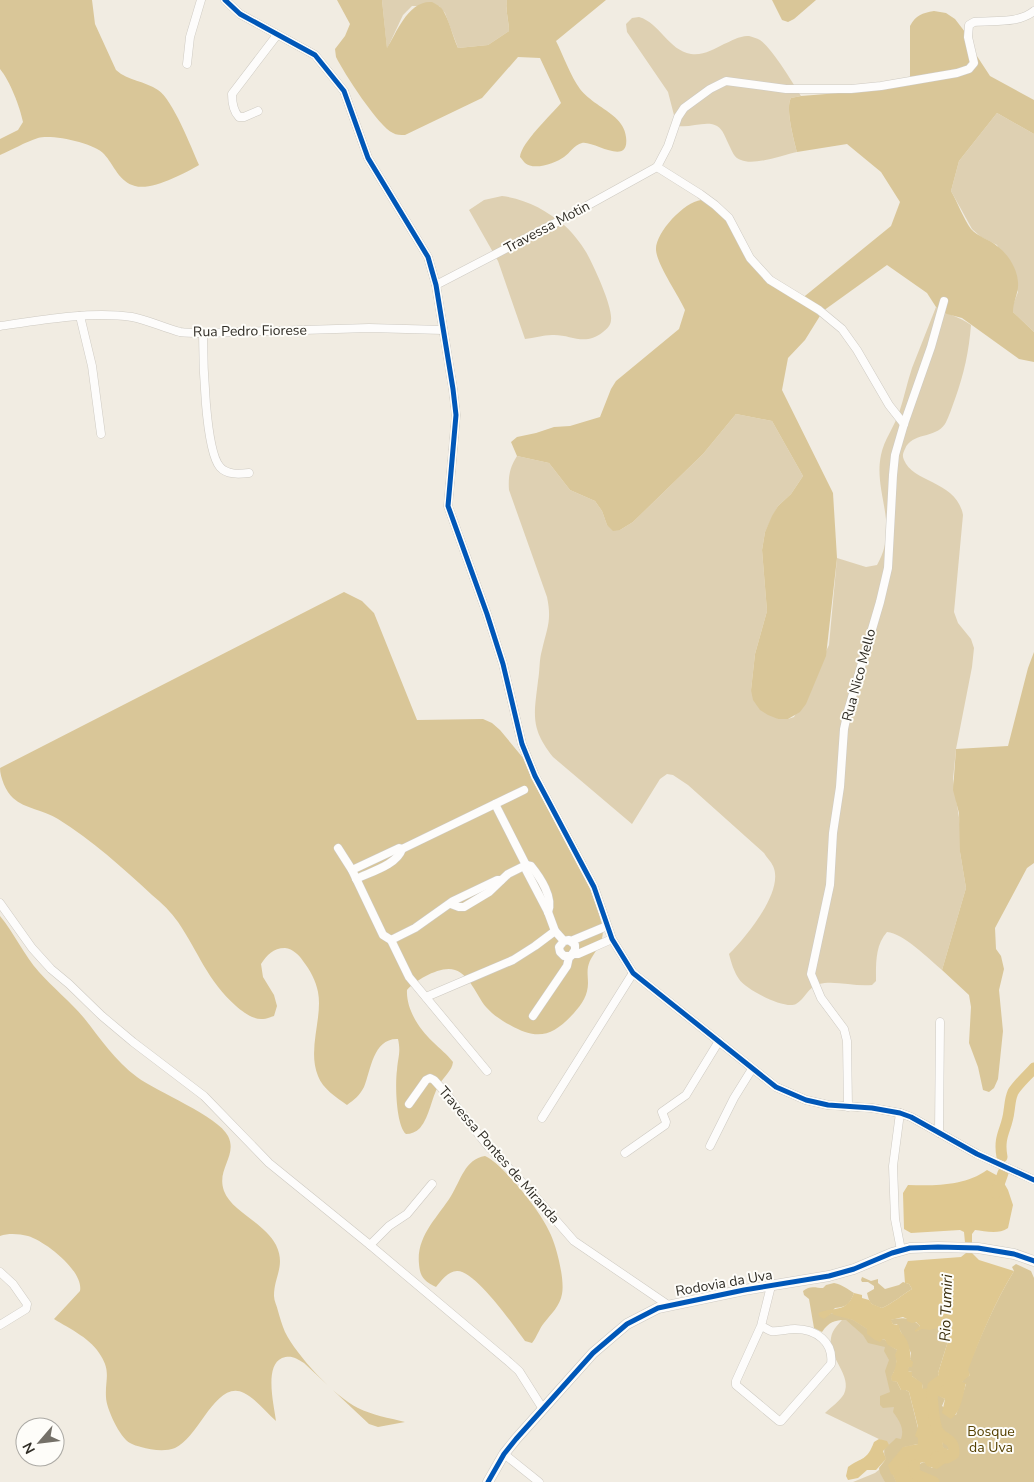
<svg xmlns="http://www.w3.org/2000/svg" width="1034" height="1482" font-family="'Nunito Sans',sans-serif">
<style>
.green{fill:#ded0b2}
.forest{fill:#d9c698}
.water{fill:#dfc890}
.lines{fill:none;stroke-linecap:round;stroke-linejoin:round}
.river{stroke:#dfc890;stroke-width:11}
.minor-casing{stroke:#cecac2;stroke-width:9}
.tertiary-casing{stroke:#cecac2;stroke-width:11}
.minor{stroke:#fdfcfb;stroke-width:8}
.tertiary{stroke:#fdfcfb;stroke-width:10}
.cycleway-casing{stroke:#fefdf9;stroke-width:8}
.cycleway{stroke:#0057b8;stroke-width:5}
.labels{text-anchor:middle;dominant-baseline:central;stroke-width:4;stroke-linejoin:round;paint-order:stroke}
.street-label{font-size:14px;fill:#302d26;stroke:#fefdf9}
.park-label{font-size:14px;fill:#554001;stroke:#fefdf9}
.water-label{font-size:15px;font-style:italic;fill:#3b2e0c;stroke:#fefdf9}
</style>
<rect width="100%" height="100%" fill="#f1ece2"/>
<g class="green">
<path d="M382 0H507C505 10 509 21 509 31L488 45 458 48 445 13 439 6H412L403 15 387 49Z"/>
<path d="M639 17C660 23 668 50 691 54 703 56 714 49 724 44 731 41 741 35 749 36 752 37 757 38 760 40 772 48 792 82 801 96L791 98C785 108 794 141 797 152 783 155 754 166 741 160 734 158 732 151 729 145 726 139 723 129 717 126 707 120 690 128 679 126L675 119 668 92 627 32 626 24 632 18Z"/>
<polygon points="997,113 1034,134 1034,332 1013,312 1013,305 1018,292 997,245 981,237 972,229 951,191 959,161"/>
<path d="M502 196C526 199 546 210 564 225 572 232 580 242 586 252 593 264 613 307 611 320 611 325 607 329 603 332 584 347 571 334 552 335 543 335 534 338 525 339L498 261 469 210 484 200Z"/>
<path d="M936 307C947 314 960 317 971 325 969 351 964 374 955 399 952 407 949 417 945 424 935 439 912 432 905 449 903 453 902 456 904 460 913 483 957 481 963 515L954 612 958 623 971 639 974 648 972 667 956 749 953 779 960 824V852L966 888 942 970C929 959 903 933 887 932 875 945 876 965 876 981L872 985C855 987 835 980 819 984 808 987 805 999 796 1004 785 1010 745 989 739 979 734 972 731 962 729 954 745 938 785 891 773 866 771 861 766 857 764 853L688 785 673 775 667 774 660 779 632 824 553 757C530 728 534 715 538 681 540 670 539 660 542 650 547 628 552 621 547 597L509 490C508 476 510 467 517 456L549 463 570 490 595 501 602 511 607 525 620 530 633 522 703 454 736 414 772 421 803 476 791 494 778 506 765 532 762 550 767 611 755 654 751 690 778 719H788L794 717 829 645 837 558 866 567 877 565C900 525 873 493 881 455 884 440 894 427 899 413 904 398 907 383 912 368 920 348 928 327 936 307Z"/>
<path d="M846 1315 884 1338 922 1482H853L875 1473 885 1465 883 1441 825 1413C831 1407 840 1401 844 1394 853 1375 827 1357 831 1338 832 1329 841 1322 846 1315Z"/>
</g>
<g class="forest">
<path d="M0 0H92L95 24 116 70C128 81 145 81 158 90 173 100 191 147 199 165 185 173 152 191 135 186 119 182 114 165 104 154 94 143 52 134 38 138 25 142 12 150 0 155V139L18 130 23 122C20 107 10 81 0 69Z"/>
<path d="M337 0H382L387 48C396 34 408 0 432 2 437 5 441 6 444 12 450 23 453 37 458 48L488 45 509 31C509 21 505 10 507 0H606L556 41C563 55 571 77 580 89 584 94 591 100 597 104 609 113 624 120 626 137 630 168 593 140 582 143 574 145 570 153 564 157 556 163 534 171 525 163 523 161 522 159 520 157 521 143 551 115 561 103L540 58 518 57 482 98 405 135C401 135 396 135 393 133 378 126 344 73 336 57L335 49 345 36 350 24Z"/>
<polygon points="772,0 816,0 794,19 788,22 782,20"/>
<path d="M934 11 946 13 955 19 965 32 973 50 990 76 1034 100V134L997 113 959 161 951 191C958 203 963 218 971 229 978 237 989 239 997 246 1008 254 1017 268 1018 282 1019 293 1013 301 1013 312L1034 332V362L1019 359 962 318 947 314 936 307 927 293 887 265 823 311 805 340 788 358 782 390 833 493 837 558 826 656 806 704 800 712 788 719H778L768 715 760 710 753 700 751 690 755 654 767 611 762 550 765 532 772 516 778 506 791 494 803 476 772 421 736 414 703 454 633 522 620 530 613 531 607 525 602 511 595 501 570 490 549 463 517 456 511 442 517 437 536 433 554 427 570 426 600 417 611 389 616 381 679 329 685 310C678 294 657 265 656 250 655 233 684 202 701 200 708 199 712 202 718 207L774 285 800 300 891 226 900 202 881 172 847 144 797 152C794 140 785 108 791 98L801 96 864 91 910 84V26C916 15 922 13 934 11Z"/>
<path d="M344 592 362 601 374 613 417 720 483 719 492 723 500 730 538 776 574 840 586 863 603 929C603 949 592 951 588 967 587 972 588 978 588 983 588 995 582 1004 574 1013 553 1036 538 1041 510 1025 502 1021 492 1014 486 1007 476 995 470 975 455 970 441 965 416 980 407 990 406 1009 419 1029 433 1042 440 1049 447 1054 453 1062 452 1071 444 1076 439 1085 431 1098 430 1116 420 1128 416 1132 411 1134 406 1134 396 1125 395 1084 397 1070 398 1057 401 1052 398 1039 373 1038 371 1070 364 1087 360 1095 354 1100 347 1105 336 1097 323 1089 318 1076 307 1049 323 1018 318 992 316 981 310 970 303 961 299 955 293 949 285 948 273 948 267 955 261 964L263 977 274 995 277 1006 274 1016C270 1017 266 1019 263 1019 253 1020 243 1012 236 1006 207 980 199 953 178 922 171 912 162 903 152 895 123 868 92 840 58 819 44 810 25 809 13 798 6 792 0 777 0 768Z"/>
<polygon points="1034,652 1034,863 1027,868 995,928 996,949 1001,956 1004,969 999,990 1003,1031 998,1079 994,1088 989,1092 983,1090 978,1067 969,1043 971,1007 969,995 942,970 966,888 960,852 959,813 953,790 956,749 1008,746 1028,668"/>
<path d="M0 916C14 933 24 955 39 972 53 988 70 1001 84 1018 100 1038 115 1061 137 1077 157 1092 218 1116 228 1136 238 1156 216 1169 224 1191 232 1212 264 1222 276 1245 286 1266 274 1276 274 1296 274 1301 277 1306 278 1311 280 1318 282 1325 285 1332 297 1356 334 1396 358 1408 372 1415 389 1418 405 1422L378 1427 369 1424 304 1363C296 1358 291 1355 282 1358 264 1366 274 1405 276 1421 266 1412 256 1399 244 1393 216 1379 199 1438 175 1448 165 1452 151 1450 141 1447 138 1446 133 1445 130 1443 120 1438 106 1408 106 1397 105 1380 111 1372 101 1356 92 1339 70 1329 54 1319L80 1291C84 1271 45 1241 28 1236 19 1234 9 1233 0 1236Z"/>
<path d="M485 1156C503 1164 541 1212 549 1231 556 1244 565 1279 562 1294 560 1306 551 1314 544 1323 539 1329 537 1337 532 1343L525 1341C514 1326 475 1270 457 1271 448 1271 441 1281 436 1287 424 1281 420 1277 419 1264 416 1236 438 1217 451 1196 461 1180 465 1159 485 1156Z"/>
<path d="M1016 1264 1031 1271 1034 1278V1482H920L916 1471 917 1465 924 1462 932 1468 949 1453 948 1449H944L942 1446 943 1440 932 1426V1412L929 1391 923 1389 922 1384 912 1376V1372L908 1371V1368L912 1363 910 1359 911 1353 897 1324H893L890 1320C900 1317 912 1317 920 1326L917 1331 922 1328 941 1327 948 1334 949 1338 938 1373 940 1385 935 1388 938 1395 945 1399 942 1406 956 1415 966 1384 961 1383 964 1379 970 1375 967 1370C981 1336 995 1302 1014 1271L1012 1267Z"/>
<path d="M862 1277 871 1281 878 1279V1283L885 1289 899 1285 903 1282 909 1284 912 1289C902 1295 893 1303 882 1308 870 1304 870 1304 867 1293L874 1289V1286L868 1282H862L861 1280Z"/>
<path d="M834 1283C843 1285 847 1289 854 1293 850 1304 847 1307 835 1308L828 1315 832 1313 853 1320 867 1329 874 1339 885 1340 891 1346 897 1350 896 1368 891 1377 892 1381 897 1382 901 1390H906L909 1392 918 1428V1444L903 1447 893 1475 896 1482H885L880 1473 879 1468 886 1459C882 1446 887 1448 896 1438L901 1439C905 1429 899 1420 893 1412L894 1407 883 1408 880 1405V1396L890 1392 885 1371 889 1360 884 1351 885 1347 868 1343 863 1335 846 1320C834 1320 829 1322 822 1332L814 1328 809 1299 804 1295 803 1291C810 1285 816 1288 823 1288L826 1285Z"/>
</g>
<g class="water">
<path d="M987 1170 998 1176 1004 1183 1008 1190 1013 1205 1008 1228C998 1235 985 1231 975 1230L972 1234V1253L979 1260 1014 1271C995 1302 981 1336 968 1370L970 1375 962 1382 966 1383C963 1395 961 1412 951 1419L942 1413 945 1399 934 1394 933 1390 940 1385 938 1373 949 1338 948 1334 941 1327 930 1330 922 1329 915 1332V1330L920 1326 916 1322 912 1323 907 1321V1319L903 1317 891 1320 893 1324 899 1325C900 1334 903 1333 906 1339 909 1344 911 1353 910 1359L913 1362 912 1367H909L908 1371 912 1372V1376L922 1383 923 1389 928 1388 931 1391 932 1426 934 1429 943 1433 947 1438 943 1440C942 1452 944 1445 950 1451L949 1453 951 1457 948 1461 937 1469 927 1466 924 1462 920 1463V1465H917L916 1471 919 1475 920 1482H896L893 1475 891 1474 888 1465 903 1447 918 1444V1438L915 1436 918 1427 909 1392 906 1390H901L897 1382 892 1381 891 1377C895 1370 898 1362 895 1355L897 1350 888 1345 885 1340 883 1339 880 1342 875 1340 867 1334V1329L853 1320 834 1315 832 1313 824 1319 820 1317 818 1314 820 1312C837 1307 847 1312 854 1293L862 1295V1298L869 1300 872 1304 882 1308C893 1303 902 1295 912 1289L909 1284 905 1283 904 1270 908 1261 961 1257 966 1253 964 1232 960 1230 911 1233 904 1229 903 1193 908 1185C934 1186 965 1186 987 1170Z"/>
<path d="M879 1439 887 1441 889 1445 883 1451 886 1459 876 1470H867L858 1478 848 1480 846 1476 848 1467C862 1457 867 1461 874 1442Z"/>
</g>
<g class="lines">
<g class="river">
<path d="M1002 1157C998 1135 1007 1130 1009 1111 1010 1105 1010 1099 1013 1092 1018 1084 1027 1076 1034 1068"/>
<polyline points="996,1193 1003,1173"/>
<path d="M936 1457 947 1458 954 1454C955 1436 942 1441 937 1429 933 1418 933 1404 932 1393L933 1386 950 1374"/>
<polyline points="914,1465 915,1474 934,1482"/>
</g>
<defs>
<g id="minor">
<polyline points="225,0 240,14 315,55 344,91 368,158 428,257 436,285 453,389 456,415 448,506 487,614 503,664 522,744 535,776 594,887 612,939 633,973 776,1087 806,1100 828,1105 872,1108 900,1113 911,1117 977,1154 1034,1180"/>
<polyline points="187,64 190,37 201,0"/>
<path d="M258 111 244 117H239C233 111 232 102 232 94L277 35"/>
<path d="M657 167 668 146 678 117 684 108 710 89 726 81 786 89H851L881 86 957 73 969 69 974 63 968 37 969 25 974 22C994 20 1018 24 1034 11"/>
<polyline points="657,167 700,194 715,205 729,218 750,258 770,280 819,310 842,329 857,350 889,405 904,424"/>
<polyline points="436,285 563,219 657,167"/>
<polyline points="80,316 92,366 101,434"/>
<path d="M0 326C40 320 91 311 132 317 148 320 164 328 180 332 187 333 196 333 203 333L369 328 443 330"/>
<path d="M203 333C203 358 205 450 220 467 227 475 239 474 249 473"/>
<polyline points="495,804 526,865 526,870 548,912 555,931 564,941 569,940 575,945 575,950 571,956 564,956 560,952 559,947 564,941"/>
<polyline points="338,848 352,870 383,935 391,940 409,977 487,1071"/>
<path d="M526 865 531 866C540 877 554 898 548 912"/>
<polyline points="352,870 399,848 402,849 524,790"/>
<path d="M356 879C370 872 397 865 402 849"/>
<polyline points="0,903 32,948 51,969 69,984 102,1016 133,1042 204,1096 269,1163 370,1245 509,1362 519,1371 543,1409"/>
<polyline points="451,904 459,907 464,907 489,892 508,874 526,865"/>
<polyline points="391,940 415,928 453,901 497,880 501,880"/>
<polyline points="571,941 607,926"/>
<polyline points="573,954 578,954 612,939"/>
<polyline points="426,997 513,960 535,946 555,931"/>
<polyline points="533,1016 567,966 569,957"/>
<polyline points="409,1104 426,1080 430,1078 434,1080 445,1092 487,1145 532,1193 574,1241 668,1305"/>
<polyline points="848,1107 847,1041 844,1029 821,998 811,974 830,885 833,833 840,787 844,729 848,711 880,602 888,568 893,475 895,455 904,424 931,347 944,301"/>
<polyline points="900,1113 893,1166 895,1219 901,1250"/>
<polyline points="542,1118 633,973"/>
<polyline points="939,1133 940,1022"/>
<polyline points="710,1146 734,1098 752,1069"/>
<polyline points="625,1153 665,1125 666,1122 662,1112 686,1095 719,1041"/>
<polyline points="370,1245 389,1226 407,1214 432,1184"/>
<polyline points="0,1272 13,1284 27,1304 26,1309 0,1325"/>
<path d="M761 1326 736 1381V1385L779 1421H781L831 1364C834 1342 816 1329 795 1329 787 1329 779 1332 771 1331 768 1330 764 1327 761 1326L771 1286"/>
<polyline points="504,1454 539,1482"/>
</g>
<polyline id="tertiary" points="488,1482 504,1454 516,1439 593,1353 627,1324 658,1308 744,1290 829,1276 854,1269 892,1253 910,1248 938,1247 978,1248 1014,1254 1034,1261"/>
</defs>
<use href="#minor" class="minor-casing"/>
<use href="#tertiary" class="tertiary-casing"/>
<use href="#minor" class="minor"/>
<use href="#tertiary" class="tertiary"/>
<defs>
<g id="cycleway">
<polyline points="225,0 240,14 315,55 344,91 368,158 428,257 436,285 453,389 456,415 448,506 487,614 503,664 522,744 535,776 594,887 612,939 633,973 776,1087 806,1100 828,1105 872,1108 900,1113 911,1117 977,1154 1034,1180"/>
<polyline points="488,1482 504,1454 516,1439 593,1353 627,1324 658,1308 744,1290 829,1276 854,1269 892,1253 910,1248 938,1247 978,1248 1014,1254 1034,1261"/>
</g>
</defs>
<use href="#cycleway" class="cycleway-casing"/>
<use href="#cycleway" class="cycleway"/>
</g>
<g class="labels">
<g class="street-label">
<text transform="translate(547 227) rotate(-28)">Travessa Motin</text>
<text transform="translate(250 331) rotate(-1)">Rua Pedro Fiorese</text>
<text transform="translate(859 675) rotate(-75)">Rua Nico Mello</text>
<text transform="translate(499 1155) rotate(49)">Travessa Pontes de Miranda</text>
<text transform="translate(724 1283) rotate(-10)">Rodovia da Uva</text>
</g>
<g class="park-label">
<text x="991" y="1431">Bosque<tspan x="991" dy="16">da Uva</tspan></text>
</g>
<g class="water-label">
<text transform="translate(946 1308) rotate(-88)">Rio Tumiri</text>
</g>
</g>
<g transform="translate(40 1442) rotate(242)"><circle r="24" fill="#fefdf9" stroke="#acaaa5"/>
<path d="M0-4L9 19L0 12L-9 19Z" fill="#747068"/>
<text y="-8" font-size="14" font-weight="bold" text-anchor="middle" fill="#302d26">N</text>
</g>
</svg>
